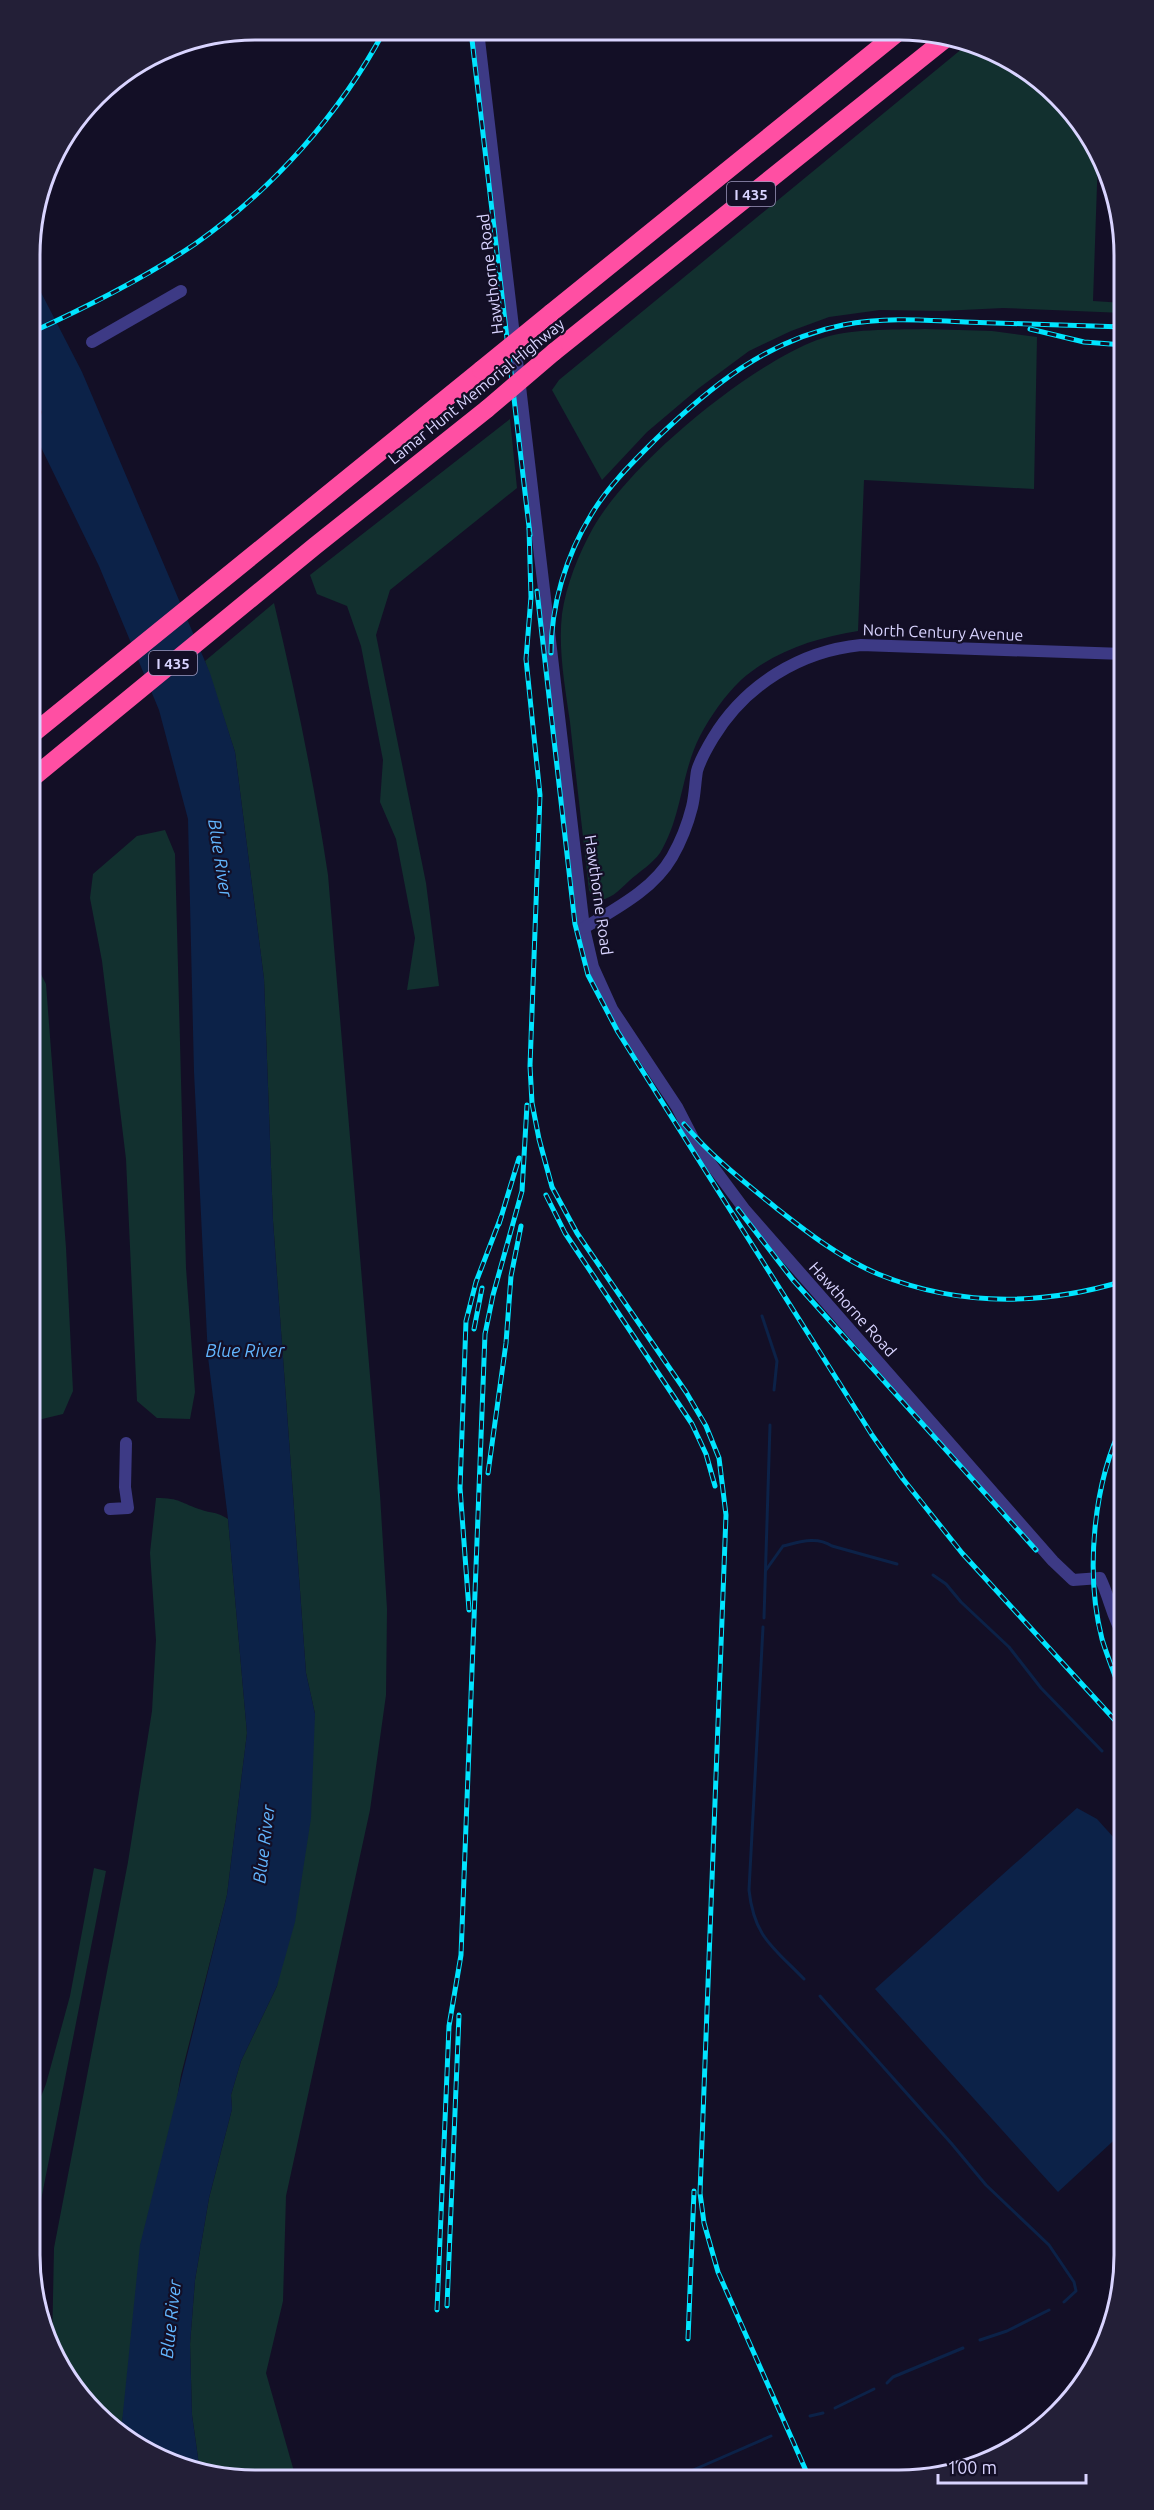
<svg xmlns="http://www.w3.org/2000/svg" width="1154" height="2510" font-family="Ubuntu,sans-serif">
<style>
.green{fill:#12302f}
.water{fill:#0c2248}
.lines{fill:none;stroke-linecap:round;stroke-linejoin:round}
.stream{stroke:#0c2248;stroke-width:3}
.minor{stroke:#3d3a85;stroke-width:12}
.highway{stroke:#ff4fa3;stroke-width:18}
.rail-casing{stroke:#00e5ff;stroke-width:5}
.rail{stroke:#130f26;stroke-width:3;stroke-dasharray:9;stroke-linecap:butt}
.highway-bridge{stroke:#ff4fa3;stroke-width:18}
.labels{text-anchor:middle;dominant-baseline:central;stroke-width:4.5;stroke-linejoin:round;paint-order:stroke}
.shield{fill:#130f26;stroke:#9e99be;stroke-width:1.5}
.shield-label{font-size:15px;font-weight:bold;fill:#d9d4ff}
.street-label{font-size:16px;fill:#d9d4ff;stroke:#130f26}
.water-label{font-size:18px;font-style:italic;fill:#62b6ff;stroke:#130f26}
.rim{fill:none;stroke:#d9d4ff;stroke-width:3}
</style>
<rect width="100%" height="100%" fill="#130f26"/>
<g class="green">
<polygon points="969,43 999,53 1048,86 1086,130 1098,156 1093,301 1124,303 1124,313 1003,308 942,311 880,310 829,317 791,331 749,351 699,388 647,432 602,480 552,390 559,380"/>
<path d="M925 329 992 331 1037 337 1034 489 864 480 858 631C815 638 774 651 741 680 725 695 710 717 700 736 681 773 682 817 660 853 653 863 639 872 629 881 618 891 611 900 595 901L589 890C583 834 576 778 570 722 565 687 558 649 562 614 566 585 579 553 593 528 629 464 748 366 817 340 849 328 891 330 925 329Z"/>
<polygon points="510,419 517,488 390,590 376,635 426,883 439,986 407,990 415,938 396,839 380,802 383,760 361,646 347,606 317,594 310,575"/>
<path d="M274 603C296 694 314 783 328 875L380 1495 387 1609 386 1695 370 1810 286 2196 283 2301 266 2373 295 2475 212 2476 200 2472 192 2415 190 2344 195 2280 209 2198 232 2109 231 2095 241 2061 277 1986 315 1714 306 1673 273 1221 264 979 235 752 205 661Z"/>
<polygon points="165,830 175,854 186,1268 195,1392 190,1419 157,1418 137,1401 126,1159 102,961 90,898 93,874 137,836"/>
<polygon points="30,953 46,984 66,1248 73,1391 63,1414 38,1420 30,1418"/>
<path d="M156 1498C181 1498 180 1503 202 1510 214 1514 215 1511 228 1519L247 1733 227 1895 181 2075 122 2422 125 2436 106 2424 60 2368 52 2347 54 2248 128 1862 152 1711 156 1640 150 1553Z"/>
<polygon points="94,1868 106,1871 30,2256 30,2124 46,2084 70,1996"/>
</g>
<g class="water">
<polygon points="31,273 82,372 210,673 235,752 264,979 273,1221 306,1673 315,1714 311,1818 295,1922 277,1986 241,2061 231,2095 232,2109 209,2198 195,2280 190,2344 192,2415 200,2472 156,2457 125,2436 122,2422 140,2245 227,1895 247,1733 228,1519 208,1357 194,1072 188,819 159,710 99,566 35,435 42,412 30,385"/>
<polygon points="1077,1808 1097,1819 1124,1849 1124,2131 1058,2192 875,1989"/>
</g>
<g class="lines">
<g class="stream">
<polyline points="762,1316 777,1361 774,1390"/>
<path d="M766 1570 783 1546C800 1542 816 1536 832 1546L897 1564"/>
<polyline points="933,1575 946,1584 961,1602 1009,1647 1041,1688 1102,1751"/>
<polyline points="764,1618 770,1425"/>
<path d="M763 1627 749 1890C754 1937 773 1947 804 1979"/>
<polyline points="1116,1764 1124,1773"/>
<polyline points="820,1996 951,2143 986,2185 1049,2245 1074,2282 1076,2291 1064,2302"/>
<polyline points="980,2340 1007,2331 1049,2310"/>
<polyline points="887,2383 893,2377 963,2348"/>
<polyline points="835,2408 874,2389"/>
<polyline points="810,2416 823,2413"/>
<polyline points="684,2474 771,2436"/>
</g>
<g class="minor">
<path d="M478 31 584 928 593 967 612 1009 677 1107 696 1144 745 1210 1053 1561 1073 1580 1100 1578C1110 1598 1112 1618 1124 1636"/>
<polyline points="92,342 181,291"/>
<path d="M584 928C615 909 653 890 672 857 680 843 688 823 692 807 695 795 695 783 697 771 700 760 707 748 713 738 745 685 800 651 861 645L1124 654"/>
<polyline points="110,1509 128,1508 125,1487 126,1443"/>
</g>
<g class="highway">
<polyline points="551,313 896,34"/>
<polyline points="554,352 949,36"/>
<polyline points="30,736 481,370"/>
<polyline points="30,780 315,546 487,409"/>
</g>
<defs>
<g id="rail">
<polyline points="471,31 530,535"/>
<polyline points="1030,329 1084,342 1124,345"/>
<path d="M30 333C87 307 143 279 195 244 272 190 340 114 384 31"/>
<polyline points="529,528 531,597 526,659 540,795 530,1066 532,1103 539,1139 552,1187 577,1233 686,1392 706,1426 719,1458 726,1515 700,2193 704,2223 718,2272 807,2473"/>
<polyline points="537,591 575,924 588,975 618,1032 872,1435 903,1479 962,1553 1124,1730"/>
<path d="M551 653C551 605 566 556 591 515 608 486 632 463 656 439 710 387 767 340 843 325 883 317 924 320 965 322 1018 324 1071 325 1124 327"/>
<path d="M684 1124C711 1156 743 1181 775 1207 807 1232 840 1258 878 1274 959 1307 1041 1306 1124 1281"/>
<polyline points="546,1195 565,1233 692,1424 706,1454 715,1486"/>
<polyline points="738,1209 793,1280 1036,1550"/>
<polyline points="499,1224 519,1158"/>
<polyline points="474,1329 482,1288"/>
<polyline points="488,1473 506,1343 511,1276 521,1226"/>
<polyline points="469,1610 460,1488 466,1321 476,1282 501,1217"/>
<path d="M1124 1700C1117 1680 1108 1659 1102 1639 1085 1573 1093 1482 1124 1422"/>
<polyline points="447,2306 459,2015"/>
<polyline points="437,2310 449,2026 461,1955 485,1334 493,1295 522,1191 527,1105"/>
<polyline points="688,2339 694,2191"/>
</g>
</defs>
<use href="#rail" class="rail-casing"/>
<use href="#rail" class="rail"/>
<g class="highway-bridge">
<polyline points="481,370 551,313"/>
<polyline points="487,409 554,352"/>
</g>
</g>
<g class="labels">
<g class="shield">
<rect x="727" y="182" width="48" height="24" rx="4.5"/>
<rect x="149" y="651" width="48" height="24" rx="4.5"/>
</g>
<g class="shield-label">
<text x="751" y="194">I 435</text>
<text x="173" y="663">I 435</text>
</g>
<g class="street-label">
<text transform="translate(490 274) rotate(-97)">Hawthorne Road</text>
<text transform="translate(476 391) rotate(-39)">Lamar Hunt Memorial Highway</text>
<text transform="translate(943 632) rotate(2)">North Century Avenue</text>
<text transform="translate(599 895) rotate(82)">Hawthorne Road</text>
<text transform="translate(853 1309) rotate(48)">Hawthorne Road</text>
</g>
<g class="water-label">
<text transform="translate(221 858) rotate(81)">Blue River</text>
<text x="245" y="1350">Blue River</text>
<text transform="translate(263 1844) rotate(-83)">Blue River</text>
<text transform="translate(170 2319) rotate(-84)">Blue River</text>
</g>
</g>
<path d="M0 0H1154V2510H0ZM255 40H899A215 215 0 0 1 1114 255V2255A215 215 0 0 1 899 2470H255A215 215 0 0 1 40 2255V255A215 215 0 0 1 255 40Z" fill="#231f37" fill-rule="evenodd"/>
<path class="rim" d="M255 40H899A215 215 0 0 1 1114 255V2255A215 215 0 0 1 899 2470H255A215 215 0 0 1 40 2255V255A215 215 0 0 1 255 40Z"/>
<path d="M938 2474v9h148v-9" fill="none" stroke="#d9d4ff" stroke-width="3"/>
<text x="947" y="2474" font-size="18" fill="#d9d4ff" stroke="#130f26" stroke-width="4.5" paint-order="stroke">100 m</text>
</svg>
